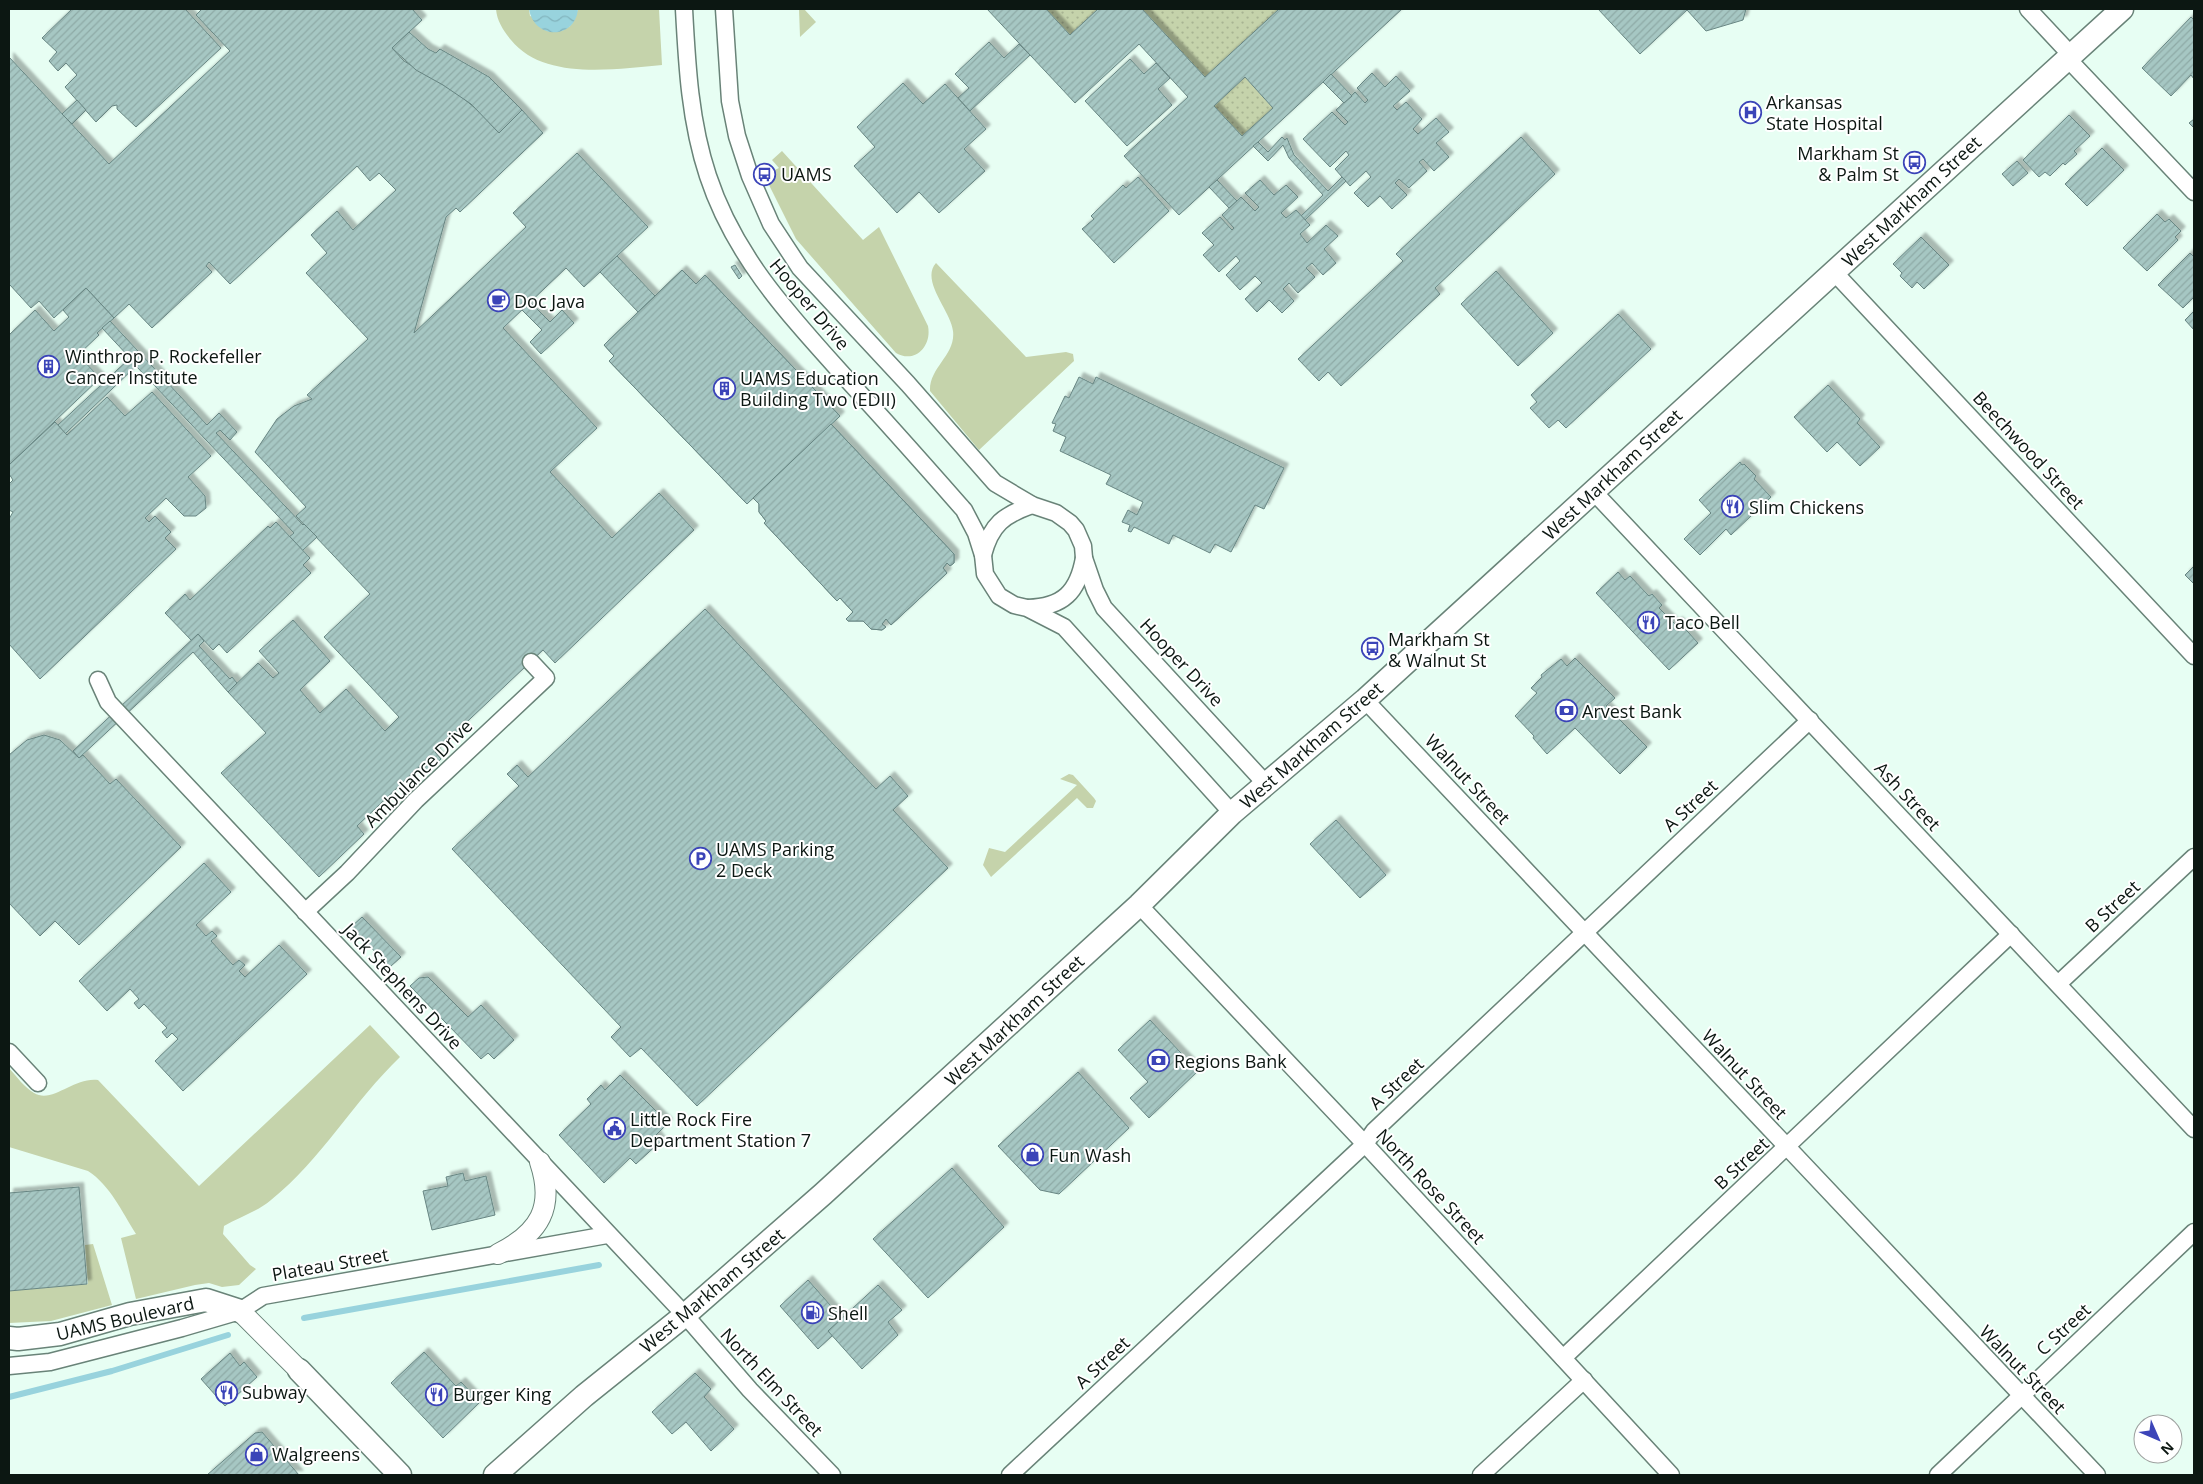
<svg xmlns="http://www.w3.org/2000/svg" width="2203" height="1484" font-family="'Open Sans',sans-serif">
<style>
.grass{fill:#c5d3ab}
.park{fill:url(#park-dots)}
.water{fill:url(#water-waves)}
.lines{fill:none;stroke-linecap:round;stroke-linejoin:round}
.stream{stroke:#98d3dd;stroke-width:6}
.building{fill:url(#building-hatch);stroke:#688683;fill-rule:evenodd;filter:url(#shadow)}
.minor-casing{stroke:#698378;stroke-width:19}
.tertiary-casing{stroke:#698378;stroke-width:22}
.secondary-casing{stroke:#698378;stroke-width:25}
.minor{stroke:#fff;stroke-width:16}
.tertiary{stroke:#fff;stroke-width:20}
.secondary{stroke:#fff;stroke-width:22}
.labels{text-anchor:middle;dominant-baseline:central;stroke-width:4;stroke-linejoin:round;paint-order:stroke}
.poi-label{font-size:18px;fill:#0c1712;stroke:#fff;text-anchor:start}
.street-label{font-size:18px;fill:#0c1712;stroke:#fff}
</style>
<defs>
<pattern id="park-dots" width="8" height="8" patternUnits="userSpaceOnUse" patternTransform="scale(1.25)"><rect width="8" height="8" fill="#c5d3ab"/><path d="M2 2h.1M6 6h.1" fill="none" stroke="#a8b492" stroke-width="1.8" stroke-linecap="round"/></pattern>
<pattern id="water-waves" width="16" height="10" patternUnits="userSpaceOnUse" patternTransform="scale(1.25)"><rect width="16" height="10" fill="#98d3dd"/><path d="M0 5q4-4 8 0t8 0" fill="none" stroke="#82b4bd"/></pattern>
<pattern id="building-hatch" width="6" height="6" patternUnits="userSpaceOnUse" patternTransform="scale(1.25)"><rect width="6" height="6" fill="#a6c7c3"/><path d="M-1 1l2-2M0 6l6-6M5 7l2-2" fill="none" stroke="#8eaaa6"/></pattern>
<filter id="shadow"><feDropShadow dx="4.5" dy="-4.5" stdDeviation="1" flood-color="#0004"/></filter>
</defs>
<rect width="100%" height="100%" fill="#e7fef3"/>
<g class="grass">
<path d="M496 9H529L530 16 569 27 574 21 578 9H659L662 65C615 69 544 81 511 40 503 30 497 21 496 9Z"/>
<polygon points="799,9 804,9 816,22 800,37"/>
<path d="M782 151 863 240 879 227 928 326C932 346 915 364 896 353L796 239 764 175 779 168 772 160Z"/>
<path d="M936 263 1026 357 1066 352 1073 354 1074 361 979 450 930 391C929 367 956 355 953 331 951 311 920 281 936 263Z"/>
<polygon points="1069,774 1073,775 1094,798 1096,801 1093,808 1087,808 1077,798 991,877 983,865 989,848 1005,852 1077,785 1060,779"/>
<path d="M370 1025 400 1057C354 1101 321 1160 271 1200 257 1212 239 1217 224 1226L223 1234 250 1265 256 1269 239 1285 222 1287 209 1283 195 1285 136 1299 121 1238 136 1234C122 1212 110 1185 88 1171L9 1147V1068C16 1076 25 1088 34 1093 53 1104 73 1077 98 1080L199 1186Z"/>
<polygon points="93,1244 112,1305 51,1321 9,1323 9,1291 88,1284 85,1245"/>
</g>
<g class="park">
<polygon points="1046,9 1098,9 1070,35"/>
<polygon points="1142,9 1279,9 1205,77"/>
<polygon points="1245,77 1273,108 1242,136 1214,106"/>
</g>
<path class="water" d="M529 9H578C575 40 534 40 529 9Z"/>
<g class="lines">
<g class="stream">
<polyline points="304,1318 599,1265"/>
<polyline points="9,1397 112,1371 228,1335"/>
</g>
</g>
<g class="building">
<polygon points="72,9 185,9 221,48 136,127 117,109 117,105 112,106 96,122 65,87 77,75 66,63 58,71 49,61 57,52 42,38"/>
<polygon points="202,9 412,9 422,20 392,48 404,61 457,93 481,113 499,133 522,110 543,133 460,212 456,208 446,217 414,333 526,227 513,213 577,153 648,227 584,287 566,268 503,328 597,428 550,472 612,538 659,493 694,530 555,663 543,650 435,752 441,759 425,773 419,767 357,826 364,834 319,877 221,773 266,733 228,692 258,663 273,678 279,673 259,651 293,620 330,661 300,690 320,713 346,689 385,731 399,717 324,637 370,594 296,516 306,507 255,452 277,419 294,406 312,399 307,395 368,339 306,273 327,253 311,235 337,211 353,230 396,190 379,173 370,181 357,166 230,284 209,262 206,266 212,272 152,328 129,304 114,318 86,288 54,318 39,301 31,308 10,285 9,287 9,57 109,164 230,51 196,15"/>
<path d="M987 9H1046L1070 35 1098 9H1142L1205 77 1279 9H1402L1179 215 1124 156 1188 97 1139 44 1075 103ZM1245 77 1273 108 1242 136 1214 106Z"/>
<polygon points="1598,9 1746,9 1743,20 1706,31 1687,10 1640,54"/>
<polygon points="2191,17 2194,20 2194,79 2191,75 2171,96 2142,68"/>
<polygon points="409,32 428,49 436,53 440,49 489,77 522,110 499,133 471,104 443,85 416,70 392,48"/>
<polygon points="989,42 1004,58 1019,44 1030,55 970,111 958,98 969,88 955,74"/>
<polygon points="1130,59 1144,74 1156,63 1170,78 1158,89 1172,105 1127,146 1085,101"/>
<polygon points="1372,73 1385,87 1396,76 1410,91 1393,106 1397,110 1406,102 1422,119 1413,129 1418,134 1436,118 1449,132 1436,143 1449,157 1434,171 1423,159 1419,162 1427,171 1409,188 1399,179 1395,183 1407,195 1392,209 1380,196 1368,207 1354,193 1371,177 1366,171 1350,186 1335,169 1349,155 1346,151 1330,167 1303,139 1332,112 1345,125 1348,122 1336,110 1355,92 1365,103 1368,100 1357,88"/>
<polygon points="1331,74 1352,96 1344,103 1323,82"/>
<polygon points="903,83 923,104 945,84 986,129 964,149 985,171 939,213 919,192 897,213 854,166 875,147 857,127"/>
<polygon points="77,100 86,110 72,124 62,114"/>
<polygon points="2069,115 2090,136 2074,151 2077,154 2065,165 2063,163 2050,176 2045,172 2039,177 2023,160"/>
<polygon points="2194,119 2194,128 2189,123"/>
<polygon points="1282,137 1285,140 1287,138 1294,155 1328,191 1342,177 1346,181 1305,220 1301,216 1323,195 1289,158 1283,145 1268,161 1253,146 1258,142 1268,152"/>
<polygon points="1521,137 1555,174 1435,288 1440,294 1341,386 1328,372 1319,381 1298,359 1403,261 1396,254"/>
<polygon points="2102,148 2124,170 2087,206 2065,184"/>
<polygon points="2017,161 2028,173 2013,186 2002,174"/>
<polygon points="1138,177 1169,211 1114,263 1082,229 1094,219 1091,216 1123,185 1126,188"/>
<polygon points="1217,180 1237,201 1229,208 1209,187"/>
<polygon points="1260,180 1274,195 1286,185 1298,197 1281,213 1286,218 1296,210 1310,225 1300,234 1307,243 1326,225 1338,236 1324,249 1336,263 1323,275 1312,263 1306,268 1315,277 1298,293 1289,283 1283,289 1294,301 1282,313 1269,300 1257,312 1245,299 1262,283 1255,276 1240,290 1226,275 1240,261 1236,256 1219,272 1203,255 1214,245 1202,233 1220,217 1232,230 1234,228 1222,215 1241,197 1255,211 1259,207 1245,193"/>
<polygon points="2157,214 2165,222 2169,219 2181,231 2175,237 2178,240 2147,271 2123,248"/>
<polygon points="1921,237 1949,265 1924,289 1917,282 1912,288 1900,276 1902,273 1893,264"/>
<polygon points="2190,253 2194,257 2194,297 2183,308 2158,285"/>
<polygon points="617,256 655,296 638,312 600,272"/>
<polygon points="735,265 742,276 739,279 731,267"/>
<polygon points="682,270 696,284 705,275 840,416 831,424 954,554 954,563 950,566 947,563 943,568 947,573 891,625 886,619 882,624 886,627 882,630 871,629 863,621 848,621 846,619 853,612 840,598 837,601 764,523 766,521 759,512 759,504 753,498 747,504 609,361 614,356 604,345"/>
<polygon points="682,270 696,284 705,275 840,416 747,504 609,361 614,356 604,345"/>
<polygon points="1496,271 1553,333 1518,366 1461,304"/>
<polygon points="86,288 114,318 97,333 99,335 78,355 100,378 9,465 9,335 35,310 54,331 69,317 63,310"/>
<polygon points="530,302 550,322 562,310 574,323 541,354 530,342 542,330 522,310"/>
<polygon points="2194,311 2194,330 2185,320"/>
<polygon points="1618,314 1651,349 1566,428 1558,420 1549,428 1530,408 1537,402 1531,395"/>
<polygon points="110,321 207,425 219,413 237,432 230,440 220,430 216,433 303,525 304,524 317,537 302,551 289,537 294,533 136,366 65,434 58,425 130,358 102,328"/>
<polygon points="1079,377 1093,384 1096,377 1284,468 1264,509 1255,505 1231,552 1215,544 1210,553 1173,535 1169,544 1134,527 1131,532 1128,531 1130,525 1122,522 1128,510 1137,515 1143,502 1106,484 1111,475 1060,451 1066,437 1053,431 1056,424 1052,423 1065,396 1069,398"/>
<polygon points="1828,385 1860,419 1857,423 1880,447 1860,466 1837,442 1827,452 1794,417"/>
<polygon points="152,392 211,456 188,477 205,496 206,508 196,516 184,516 166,498 145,518 149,522 155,516 171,532 165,538 176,549 40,679 9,644 9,519 13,512 9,510 9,484 13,480 9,474 9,465 55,422 67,435 107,397 125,416"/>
<polygon points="831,424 954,554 954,563 950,566 947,563 943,568 947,573 891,625 886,619 882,624 886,627 882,630 871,629 863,621 848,621 846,619 853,612 840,598 837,601 764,523 766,521 759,512 759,504 753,498"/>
<polygon points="1740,462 1742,465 1744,464 1756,476 1754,479 1771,497 1731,535 1726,529 1700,555 1684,539 1711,513 1699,500"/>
<polygon points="276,522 310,558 303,565 311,573 227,653 219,644 213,650 198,634 192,641 165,613 185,594 190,600 268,526 270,528"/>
<polygon points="2194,566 2194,584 2185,575"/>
<polygon points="1618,572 1625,580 1630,576 1649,596 1652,594 1662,605 1659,608 1675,624 1678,621 1698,643 1669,670 1596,593"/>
<polygon points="705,609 876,789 890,776 908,796 893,810 948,868 697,1106 641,1048 630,1057 611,1037 621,1027 452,849 519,786 507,774 517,765 528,777"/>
<polygon points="198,634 204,641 199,646 230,679 232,677 237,683 228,692 193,652 79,758 73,751"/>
<polygon points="1575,658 1615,698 1606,706 1647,747 1620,774 1575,728 1547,754 1533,738 1534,736 1515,716 1537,693 1531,688 1542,677 1541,675 1561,659 1567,666"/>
<polygon points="44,735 60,740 79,758 83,755 110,784 116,779 181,847 79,945 55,921 40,936 9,903 9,755 27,740"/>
<polygon points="1336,820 1386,875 1360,898 1310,844"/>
<polygon points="204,863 231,892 196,925 206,936 212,931 217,936 211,941 233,965 239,960 245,965 239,971 245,977 279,945 307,974 183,1091 155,1061 178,1039 172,1033 167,1038 162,1032 167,1028 144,1004 139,1009 134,1003 139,999 130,989 107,1011 79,981"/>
<polygon points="362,917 401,957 390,967 351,927"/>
<polygon points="428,977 468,1017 481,1005 514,1040 494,1059 488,1053 481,1059 410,986 419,978"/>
<polygon points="1150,1020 1198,1071 1149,1118 1130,1098 1148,1082 1118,1050"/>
<polygon points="1078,1072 1129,1128 1059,1194 1040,1190 998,1146"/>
<polygon points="620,1075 668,1123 656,1135 661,1141 636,1164 630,1158 604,1183 559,1135 591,1104 587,1099 601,1085 605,1090"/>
<polygon points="952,1168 1004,1227 928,1298 873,1239"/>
<polygon points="463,1173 465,1181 486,1176 495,1215 432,1230 423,1191 448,1186 446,1177"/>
<polygon points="79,1187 87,1284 9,1291 9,1193"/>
<polygon points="808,1280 846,1323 818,1349 780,1306"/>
<polygon points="878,1285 902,1310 888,1322 898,1335 862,1369 828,1331"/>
<polygon points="424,1352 456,1386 461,1382 480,1402 443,1438 391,1383"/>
<polygon points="230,1353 240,1366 244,1362 257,1377 225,1406 201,1379"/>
<polygon points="695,1373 711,1389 704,1397 734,1429 711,1451 686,1422 672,1434 652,1412"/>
<polygon points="262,1432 299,1475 207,1475 255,1433"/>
</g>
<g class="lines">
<defs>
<g id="minor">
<path d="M684 9C687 66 690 122 708 176 736 261 795 321 853 386 891 427 927 468 964 510L976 533 983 555 985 574 999 596 1014 605 1027 608 1064 627 1232 813"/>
<polyline points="724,9 730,101 737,136 750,176 771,224 800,268 908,384 995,483 1032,505 1056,513 1070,523 1076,530 1083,546 1084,558 1095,590 1104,608 1266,784"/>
<polyline points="2028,9 2071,55"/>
<polyline points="2067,58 2194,192"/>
<polyline points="1834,272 2194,656"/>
<polyline points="1593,491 2194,1129"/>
<path d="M983 555C991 524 1004 515 1032 505"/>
<path d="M1028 608C1063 607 1078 592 1084 558"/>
<polyline points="98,680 108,702 125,720 685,1315 750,1390 832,1475"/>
<polyline points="1365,700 2097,1475"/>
<polyline points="1139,905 1365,1144 1671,1475"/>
<polyline points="305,912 347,873 416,800 546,678 531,662"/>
<polyline points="2058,984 2194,857"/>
<polyline points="9,1052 38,1083"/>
<polyline points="1563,1358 2011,934"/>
<polyline points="9,1366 50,1362 182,1328 240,1311 263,1296 607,1235"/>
<polyline points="1010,1475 1365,1144 1374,1131 1810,720"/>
<polyline points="1481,1475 1584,1380"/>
<polyline points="1938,1475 2194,1232"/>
</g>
<g id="tertiary">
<path d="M498 1254C540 1233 555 1207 540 1162"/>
<polyline points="240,1311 299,1370"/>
</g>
<g id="secondary">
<polyline points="9,1338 18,1339 60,1334 130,1314 206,1300 240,1311"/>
<polyline points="299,1370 400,1475"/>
<polyline points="495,1475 584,1396 685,1315 823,1194 1139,905 1232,813 1365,700 2122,9"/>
</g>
</defs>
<use href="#minor" class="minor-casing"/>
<use href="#tertiary" class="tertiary-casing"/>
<use href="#secondary" class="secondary-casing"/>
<use href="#minor" class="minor"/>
<use href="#tertiary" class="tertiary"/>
<use href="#secondary" class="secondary"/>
</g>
<defs>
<symbol id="hospital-ring" viewBox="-11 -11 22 22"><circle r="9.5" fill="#fff" stroke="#3b44b8" stroke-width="1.5"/><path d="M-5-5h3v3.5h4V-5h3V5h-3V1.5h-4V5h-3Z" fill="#3b44b8"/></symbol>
<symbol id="bus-ring" viewBox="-11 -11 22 22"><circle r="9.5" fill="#fff" stroke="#3b44b8" stroke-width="1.5"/><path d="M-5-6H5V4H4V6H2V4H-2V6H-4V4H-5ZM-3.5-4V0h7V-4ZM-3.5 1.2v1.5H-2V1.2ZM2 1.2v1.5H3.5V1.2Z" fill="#3b44b8"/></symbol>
<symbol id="cafe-ring" viewBox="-11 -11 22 22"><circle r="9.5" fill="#fff" stroke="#3b44b8" stroke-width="1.5"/><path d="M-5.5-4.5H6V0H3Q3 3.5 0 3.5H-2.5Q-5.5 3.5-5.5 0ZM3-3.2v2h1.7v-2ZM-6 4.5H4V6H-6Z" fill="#3b44b8"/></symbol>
<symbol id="building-ring" viewBox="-11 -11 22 22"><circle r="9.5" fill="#fff" stroke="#3b44b8" stroke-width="1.5"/><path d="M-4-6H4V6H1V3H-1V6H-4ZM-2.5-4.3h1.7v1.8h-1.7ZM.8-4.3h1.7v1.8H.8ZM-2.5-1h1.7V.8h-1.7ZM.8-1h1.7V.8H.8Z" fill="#3b44b8"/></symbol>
<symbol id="restaurant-ring" viewBox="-11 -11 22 22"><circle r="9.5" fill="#fff" stroke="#3b44b8" stroke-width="1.5"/><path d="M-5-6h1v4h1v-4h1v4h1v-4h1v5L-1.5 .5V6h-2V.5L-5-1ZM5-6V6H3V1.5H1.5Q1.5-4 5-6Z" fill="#3b44b8"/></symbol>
<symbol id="bank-ring" viewBox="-11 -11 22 22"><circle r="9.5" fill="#fff" stroke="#3b44b8" stroke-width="1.5"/><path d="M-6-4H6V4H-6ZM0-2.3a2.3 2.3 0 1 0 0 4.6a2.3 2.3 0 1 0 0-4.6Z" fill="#3b44b8"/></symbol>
<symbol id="parking-ring" viewBox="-11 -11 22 22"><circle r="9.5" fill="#fff" stroke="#3b44b8" stroke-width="1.5"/><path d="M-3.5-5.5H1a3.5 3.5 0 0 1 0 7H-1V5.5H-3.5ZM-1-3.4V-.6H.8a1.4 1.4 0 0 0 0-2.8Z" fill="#3b44b8"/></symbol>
<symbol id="civic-ring" viewBox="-11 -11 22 22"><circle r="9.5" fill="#fff" stroke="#3b44b8" stroke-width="1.5"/><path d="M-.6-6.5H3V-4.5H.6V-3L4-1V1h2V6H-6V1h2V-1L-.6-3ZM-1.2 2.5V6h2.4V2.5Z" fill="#3b44b8"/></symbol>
<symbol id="shop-ring" viewBox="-11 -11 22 22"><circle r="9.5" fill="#fff" stroke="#3b44b8" stroke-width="1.5"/><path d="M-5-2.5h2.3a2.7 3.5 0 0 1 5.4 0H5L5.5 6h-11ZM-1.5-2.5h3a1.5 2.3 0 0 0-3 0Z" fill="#3b44b8"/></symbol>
<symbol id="fuel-ring" viewBox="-11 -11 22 22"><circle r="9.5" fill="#fff" stroke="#3b44b8" stroke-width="1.5"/><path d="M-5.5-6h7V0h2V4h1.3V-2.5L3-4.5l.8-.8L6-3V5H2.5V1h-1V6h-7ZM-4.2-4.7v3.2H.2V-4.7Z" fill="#3b44b8"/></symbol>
</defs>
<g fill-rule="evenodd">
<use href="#hospital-ring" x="1738" y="100" width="25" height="25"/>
<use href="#bus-ring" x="1902" y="150" width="25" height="25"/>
<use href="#bus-ring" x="752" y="162" width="25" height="25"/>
<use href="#cafe-ring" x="486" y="288" width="25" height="25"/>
<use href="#building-ring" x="36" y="354" width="25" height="25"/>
<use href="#building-ring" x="712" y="376" width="25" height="25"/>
<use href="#restaurant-ring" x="1720" y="494" width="25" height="25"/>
<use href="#restaurant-ring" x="1636" y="610" width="25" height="25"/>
<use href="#bus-ring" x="1360" y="636" width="25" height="25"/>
<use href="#bank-ring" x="1554" y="698" width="25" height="25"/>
<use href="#parking-ring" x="688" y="846" width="25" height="25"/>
<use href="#bank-ring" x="1146" y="1048" width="25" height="25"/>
<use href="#civic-ring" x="602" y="1116" width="25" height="25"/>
<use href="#shop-ring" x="1020" y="1142" width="25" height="25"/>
<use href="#fuel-ring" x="800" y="1300" width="25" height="25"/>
<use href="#restaurant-ring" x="214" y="1380" width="25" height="25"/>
<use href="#restaurant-ring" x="424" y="1382" width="25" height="25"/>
<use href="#shop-ring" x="244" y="1442" width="25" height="25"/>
</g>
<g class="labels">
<g class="poi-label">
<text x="1766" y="102">Arkansas<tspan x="1766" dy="21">State Hospital</tspan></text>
<text x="1899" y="153" text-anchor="end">Markham St<tspan x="1899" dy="21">&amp; Palm St</tspan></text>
<text x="781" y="174">UAMS</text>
<text x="514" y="301">Doc Java</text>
<text x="65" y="356">Winthrop P. Rockefeller<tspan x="65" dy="21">Cancer Institute</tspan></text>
<text x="740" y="378">UAMS Education<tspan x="740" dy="21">Building Two (EDII)</tspan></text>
<text x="1749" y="507">Slim Chickens</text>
<text x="1665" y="622">Taco Bell</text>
<text x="1388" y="639">Markham St<tspan x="1388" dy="21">&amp; Walnut St</tspan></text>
<text x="1582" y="711">Arvest Bank</text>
<text x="716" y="849">UAMS Parking<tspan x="716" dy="21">2 Deck</tspan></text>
<text x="1174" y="1061">Regions Bank</text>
<text x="630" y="1119">Little Rock Fire<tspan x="630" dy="21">Department Station 7</tspan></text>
<text x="1049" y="1155">Fun Wash</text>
<text x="828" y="1313">Shell</text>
<text x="242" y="1392">Subway</text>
<text x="453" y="1394">Burger King</text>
<text x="272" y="1454">Walgreens</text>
</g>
<g class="street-label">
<text transform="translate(1911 201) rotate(-43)">West Markham Street</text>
<text transform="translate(810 304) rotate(50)">Hooper Drive</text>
<text transform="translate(2029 450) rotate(47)">Beechwood Street</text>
<text transform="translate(1612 474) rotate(-43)">West Markham Street</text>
<text transform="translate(1182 662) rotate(47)">Hooper Drive</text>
<text transform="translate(1311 745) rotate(-41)">West Markham Street</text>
<text transform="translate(418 773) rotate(-45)">Ambulance Drive</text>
<text transform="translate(1468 779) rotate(47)">Walnut Street</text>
<text transform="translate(1908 796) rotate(47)">Ash Street</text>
<text transform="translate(1690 805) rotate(-43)">A Street</text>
<text transform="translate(2112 906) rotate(-43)">B Street</text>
<text transform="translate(403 986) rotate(47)">Jack Stephens Drive</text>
<text transform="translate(1014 1020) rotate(-43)">West Markham Street</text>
<text transform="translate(1745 1074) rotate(47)">Walnut Street</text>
<text transform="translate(1396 1083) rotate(-43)">A Street</text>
<text transform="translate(1741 1163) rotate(-43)">B Street</text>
<text transform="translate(1431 1186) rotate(47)">North Rose Street</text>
<text transform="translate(330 1264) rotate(-10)">Plateau Street</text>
<text transform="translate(712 1290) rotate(-40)">West Markham Street</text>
<text transform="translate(125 1318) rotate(-13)">UAMS Boulevard</text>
<text transform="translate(2063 1329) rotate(-43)">C Street</text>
<text transform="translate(1102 1362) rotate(-43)">A Street</text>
<text transform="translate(2023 1369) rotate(46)">Walnut Street</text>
<text transform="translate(772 1382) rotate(47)">North Elm Street</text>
</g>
</g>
<rect width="2203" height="1484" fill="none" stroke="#0c1712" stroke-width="20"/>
<g transform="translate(2158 1439) rotate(135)"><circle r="24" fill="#ffffff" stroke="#9ea2a0"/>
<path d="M0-4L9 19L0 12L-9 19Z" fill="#3b44b8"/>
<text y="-8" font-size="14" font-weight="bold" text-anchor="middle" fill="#0c1712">N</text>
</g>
</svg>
